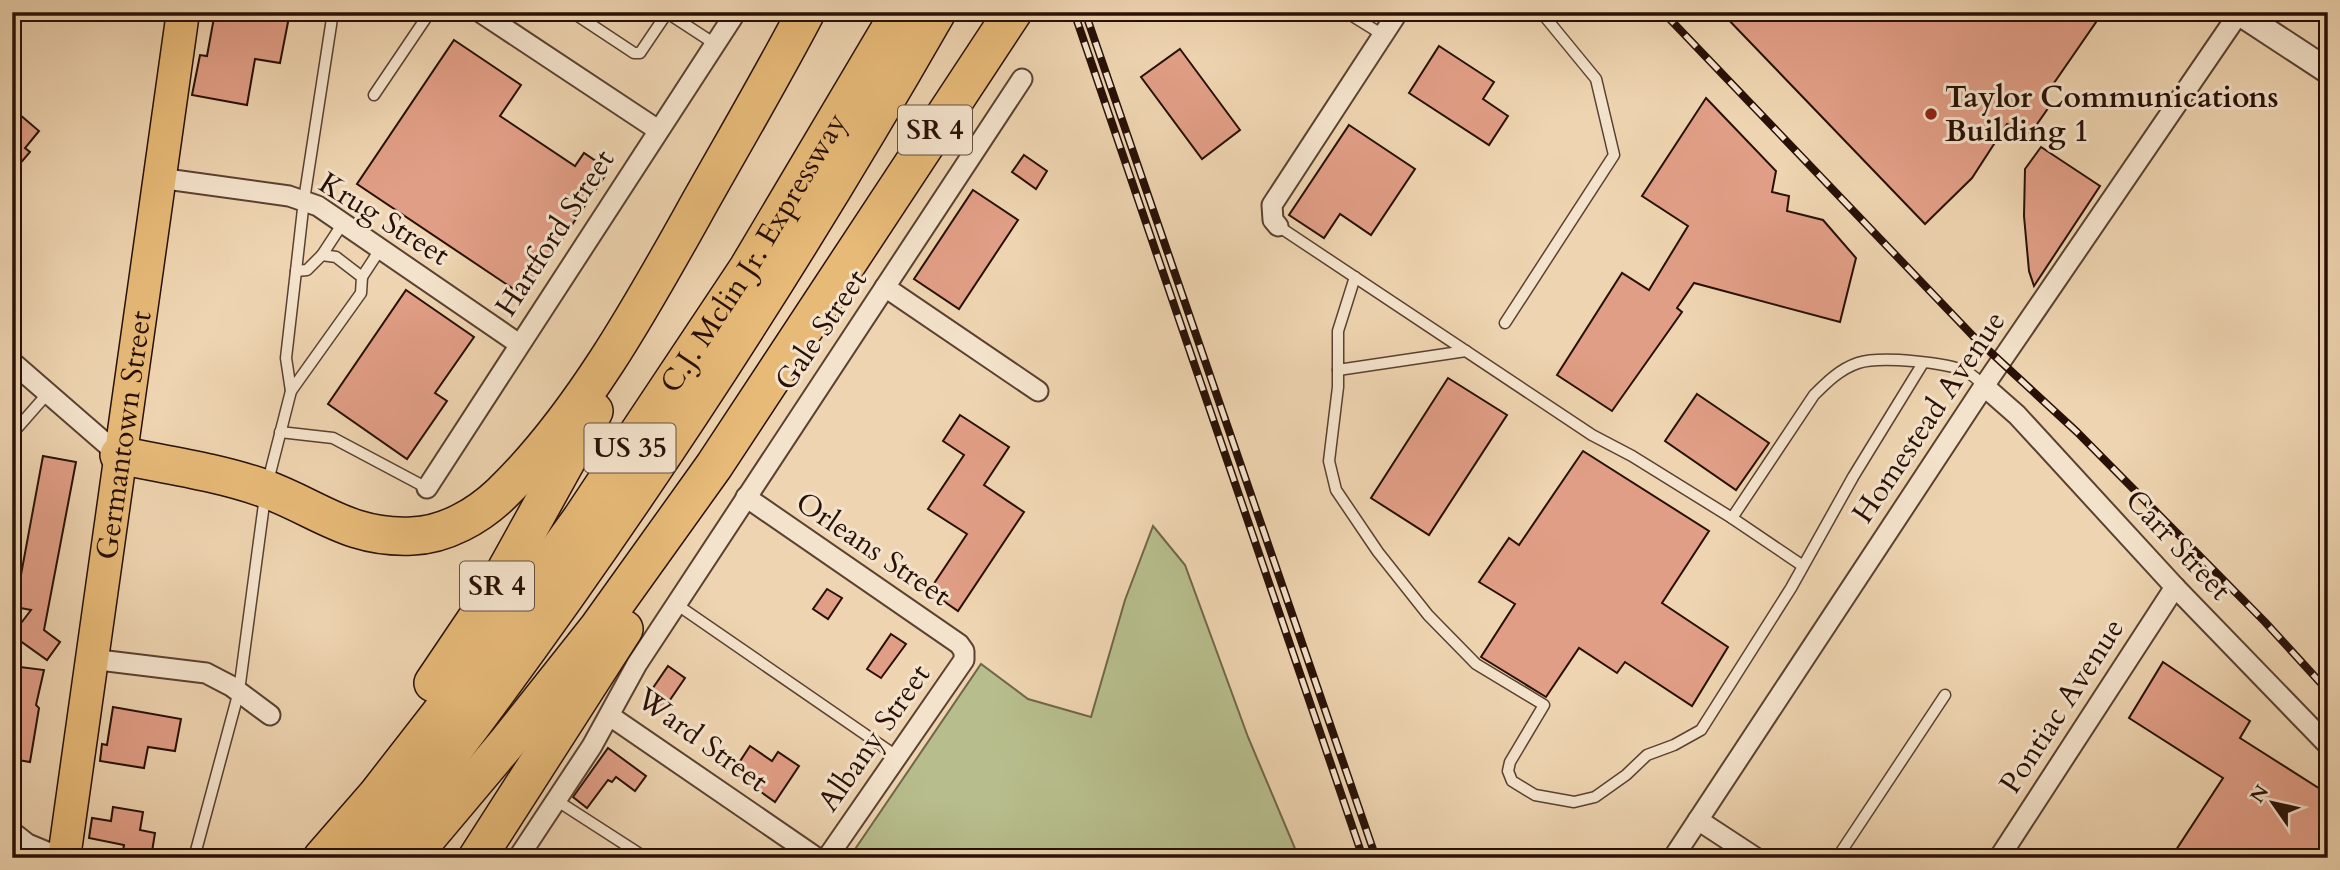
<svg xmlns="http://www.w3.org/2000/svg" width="2340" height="870" font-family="Cardo,serif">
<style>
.green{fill:#b7bd8c;stroke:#706649;stroke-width:2}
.building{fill:#e19e86;stroke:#281006;stroke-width:2}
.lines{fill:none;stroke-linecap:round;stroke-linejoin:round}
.service-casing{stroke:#5a4130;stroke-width:13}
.minor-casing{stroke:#5a4130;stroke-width:23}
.tertiary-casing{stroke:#5a4130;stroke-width:28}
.primary-casing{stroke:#281006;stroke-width:35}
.motorway-casing{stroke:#281006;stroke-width:40}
.service{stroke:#f4e3cc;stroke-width:10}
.minor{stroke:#f4e3cc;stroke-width:19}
.tertiary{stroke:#f4e3cc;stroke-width:24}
.primary{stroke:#e7ba78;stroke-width:32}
.motorway{stroke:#e7ba78;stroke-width:37}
.rail-casing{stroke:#281006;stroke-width:8}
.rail{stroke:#f4e3cc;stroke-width:5;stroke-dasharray:16;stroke-linecap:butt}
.poi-dot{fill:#8f2418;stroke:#f4e3cc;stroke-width:2.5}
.labels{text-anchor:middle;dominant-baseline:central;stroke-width:6;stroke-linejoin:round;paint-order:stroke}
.shield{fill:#f4e3cc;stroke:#654f41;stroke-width:2}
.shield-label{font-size:28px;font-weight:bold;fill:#281006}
.poi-label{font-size:30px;font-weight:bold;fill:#281006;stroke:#f4e3cc;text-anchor:start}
.street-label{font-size:30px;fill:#281006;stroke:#f4e3cc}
</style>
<rect width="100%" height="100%" fill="#eed4b0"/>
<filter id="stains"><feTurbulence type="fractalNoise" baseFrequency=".00286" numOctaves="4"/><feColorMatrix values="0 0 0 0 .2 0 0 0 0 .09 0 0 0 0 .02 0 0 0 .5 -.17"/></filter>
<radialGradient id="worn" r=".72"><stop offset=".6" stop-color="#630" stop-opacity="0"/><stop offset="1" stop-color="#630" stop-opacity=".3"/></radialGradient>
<polygon class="green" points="1153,526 1185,565 1248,737 1299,858 849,858 981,664 1028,699 1091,717 1125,600"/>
<g class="building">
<polygon points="215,12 262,12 289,17 280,63 255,59 247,105 192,95 200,55 207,56"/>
<polygon points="1721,12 2103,12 2043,99 2051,104 2030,134 2007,124 1972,178 1925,224"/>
<polygon points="454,40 521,85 500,116 575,166 584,153 609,170 524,296 357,184"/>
<polygon points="1439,46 1494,82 1483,99 1508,116 1489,145 1409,93"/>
<polygon points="1180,49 1240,130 1202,159 1141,77"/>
<polygon points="1706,98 1776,171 1772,192 1789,196 1787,211 1823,220 1856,258 1840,322 1694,283 1677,308 1682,312 1612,411 1557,375 1622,273 1649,290 1688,226 1642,196"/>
<polygon points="12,108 39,131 25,148 30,152 12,173"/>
<polygon points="1349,125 1415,169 1371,235 1340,214 1324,238 1289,215"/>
<polygon points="2041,147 2100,186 2034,286 2029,271 2024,216 2025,169"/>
<polygon points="1024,155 1047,171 1036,189 1012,172"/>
<polygon points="973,190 1018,220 959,309 914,279"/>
<polygon points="406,290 474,337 435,393 447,401 407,459 328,404"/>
<polygon points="1448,378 1507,415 1429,535 1371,498"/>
<polygon points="1697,394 1769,443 1736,490 1665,441"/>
<polygon points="960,415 1009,447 984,485 1024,512 958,611 929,591 967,534 928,509 964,455 943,441"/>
<polygon points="1583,451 1709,531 1662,603 1728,647 1692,706 1625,662 1617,673 1579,648 1546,697 1481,657 1515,604 1479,582 1509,538 1519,545"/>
<polygon points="43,456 76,462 44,630 60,642 47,660 12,635 31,610 15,607"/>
<polygon points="827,589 842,598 828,619 813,609"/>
<polygon points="891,634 906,644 881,678 867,669"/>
<polygon points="2163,662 2250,721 2240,738 2328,794 2328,858 2187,858 2176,850 2223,778 2129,718"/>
<polygon points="12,666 44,670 36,705 39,708 30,762 12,759 14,699 12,698"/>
<polygon points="668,666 685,678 661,713 644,701"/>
<polygon points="113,707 181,719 175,751 148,747 144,768 100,761 102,744 107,745"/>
<polygon points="750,746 772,761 778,752 799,766 775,802 733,772"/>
<polygon points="608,748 646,776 635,791 616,777 612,782 608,780 587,808 573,797"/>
<polygon points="113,807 143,812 140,830 155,833 151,858 122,856 124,845 89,838 92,818 111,821"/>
</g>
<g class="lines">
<defs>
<g id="service">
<polyline points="572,12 634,53 640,53 667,13"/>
<polyline points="666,12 715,44"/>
<polyline points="1346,12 1383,35"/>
<polyline points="374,95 430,12"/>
<path d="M1278 226 1592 435 1632 456 1732 518 1814 395C1827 382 1840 369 1858 363 1880 356 1947 362 1967 372 1973 375 1979 381 1984 386"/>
<polyline points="322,255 343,223"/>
<polyline points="362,277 381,248"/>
<polyline points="1355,277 1338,331 1338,387 1329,461 1336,490 1378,552 1428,615 1476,664 1544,705 1510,762 1508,771 1512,781 1535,795 1574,802 1595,797 1626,775 1647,755 1674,745 1701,730 1791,588 1853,477 1923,363"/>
<polyline points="1505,323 1614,155 1596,79 1541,12"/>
<polyline points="1338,370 1466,351"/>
<polyline points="291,391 286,358 296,271"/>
<polyline points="280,432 333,438 427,488"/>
<polyline points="12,434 48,393"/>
<polyline points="1732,518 1803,566"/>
<polyline points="676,604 898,757"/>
<polyline points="556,800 646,858"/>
<polyline points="194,858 239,691 266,489 291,391 361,293 362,277 336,257 322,255 307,270 296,271 304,200 333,12"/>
<polyline points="1837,858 1945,695"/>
</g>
<g id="minor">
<polyline points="480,12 658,130"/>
<polyline points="159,178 289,196 318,206 519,344"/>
<polyline points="1278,226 1273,220 1272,205 1398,12"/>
<polyline points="885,287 1038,391"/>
<polyline points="12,362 119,455"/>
<polyline points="1984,386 2017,415 2175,587 2328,745"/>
<polyline points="427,488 736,12"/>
<polyline points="746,497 959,644 964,651 964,660 827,858"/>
<polyline points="91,659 206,673 231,686 270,715"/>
<polyline points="610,716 817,858"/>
<polyline points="1698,820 1756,858"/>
<polyline points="518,858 592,746 637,664 1022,79"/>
<polyline points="1673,858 1984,386 2239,13"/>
<polyline points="1999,858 2175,587"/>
</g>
<g id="tertiary">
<polyline points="2238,12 2328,71"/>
<polyline points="12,835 26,846 55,858"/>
</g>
<g id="primary">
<path id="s1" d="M64 858 183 12"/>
</g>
<g id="motorway">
<path d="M119 455C167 465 217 472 263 488 318 508 349 539 412 536 445 535 478 516 501 494 580 418 642 306 695 211 732 145 771 79 806 12"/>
<polyline points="433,683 491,597 594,411"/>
<path id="s2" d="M322 858 376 796 446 706 581 519 748 268 900 12"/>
<path d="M370 858C582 589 767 309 937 12"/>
<polyline points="410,858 506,744 598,628 714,466 1013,12"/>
<polyline points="477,858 624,629"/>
</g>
</defs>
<use href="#service" class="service-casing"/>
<use href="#minor" class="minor-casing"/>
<use href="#tertiary" class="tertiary-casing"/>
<use href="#primary" class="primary-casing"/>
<use href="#motorway" class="motorway-casing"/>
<use href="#service" class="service"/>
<use href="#minor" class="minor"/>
<use href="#tertiary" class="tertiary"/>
<use href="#primary" class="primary"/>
<use href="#motorway" class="motorway"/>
<defs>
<g id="rail">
<polyline points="1074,12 1363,858"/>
<polyline points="1085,12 1376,858"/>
<polyline points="1663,12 1973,336 2077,432 2265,622 2328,691"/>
</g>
</defs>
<use href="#rail" class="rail-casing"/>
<use href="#rail" class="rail"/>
</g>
<circle class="poi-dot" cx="1931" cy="114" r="7"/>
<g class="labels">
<g class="shield">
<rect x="898" y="105.5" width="74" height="49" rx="5"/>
<rect x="584.5" y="423.5" width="91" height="49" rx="5"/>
<rect x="460" y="561.5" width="74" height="49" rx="5"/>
</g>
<g class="shield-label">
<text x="935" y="130">SR 4</text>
<text x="630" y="448">US 35</text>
<text x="497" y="586">SR 4</text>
</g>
<g class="poi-label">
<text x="1945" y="97">Taylor Communications<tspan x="1945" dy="34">Building 1</tspan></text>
</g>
<g class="street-label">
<text transform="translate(384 219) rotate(32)">Krug Street</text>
<text transform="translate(555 233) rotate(-57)">Hartford Street</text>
<text stroke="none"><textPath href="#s2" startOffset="744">C.J. Mclin Jr. Expressway</textPath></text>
<text transform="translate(821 330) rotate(-56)">Gale Street</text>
<text transform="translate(1929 417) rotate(-56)">Homestead Avenue</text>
<text stroke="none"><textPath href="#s1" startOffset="427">Germantown Street</textPath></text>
<text transform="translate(2178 545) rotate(47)">Carr Street</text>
<text transform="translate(873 549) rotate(34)">Orleans Street</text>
<text transform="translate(2062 706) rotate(-57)">Pontiac Avenue</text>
<text transform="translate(874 738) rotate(-55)">Albany Street</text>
<text transform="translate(702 740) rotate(36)">Ward Street</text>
</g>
</g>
<rect width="2340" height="870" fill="none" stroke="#eed4b0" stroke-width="42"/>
<rect x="14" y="14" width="2312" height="842" fill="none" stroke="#281006" stroke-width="3.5"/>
<rect x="21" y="21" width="2298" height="828" fill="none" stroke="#281006" stroke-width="2"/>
<g transform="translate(2273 803) rotate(304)" stroke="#f4e3cc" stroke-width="5" paint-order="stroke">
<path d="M0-5L12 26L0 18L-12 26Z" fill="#281006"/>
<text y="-10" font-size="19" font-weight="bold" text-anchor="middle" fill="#281006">N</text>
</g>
<rect width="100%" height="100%" filter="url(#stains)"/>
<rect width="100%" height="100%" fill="url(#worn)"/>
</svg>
